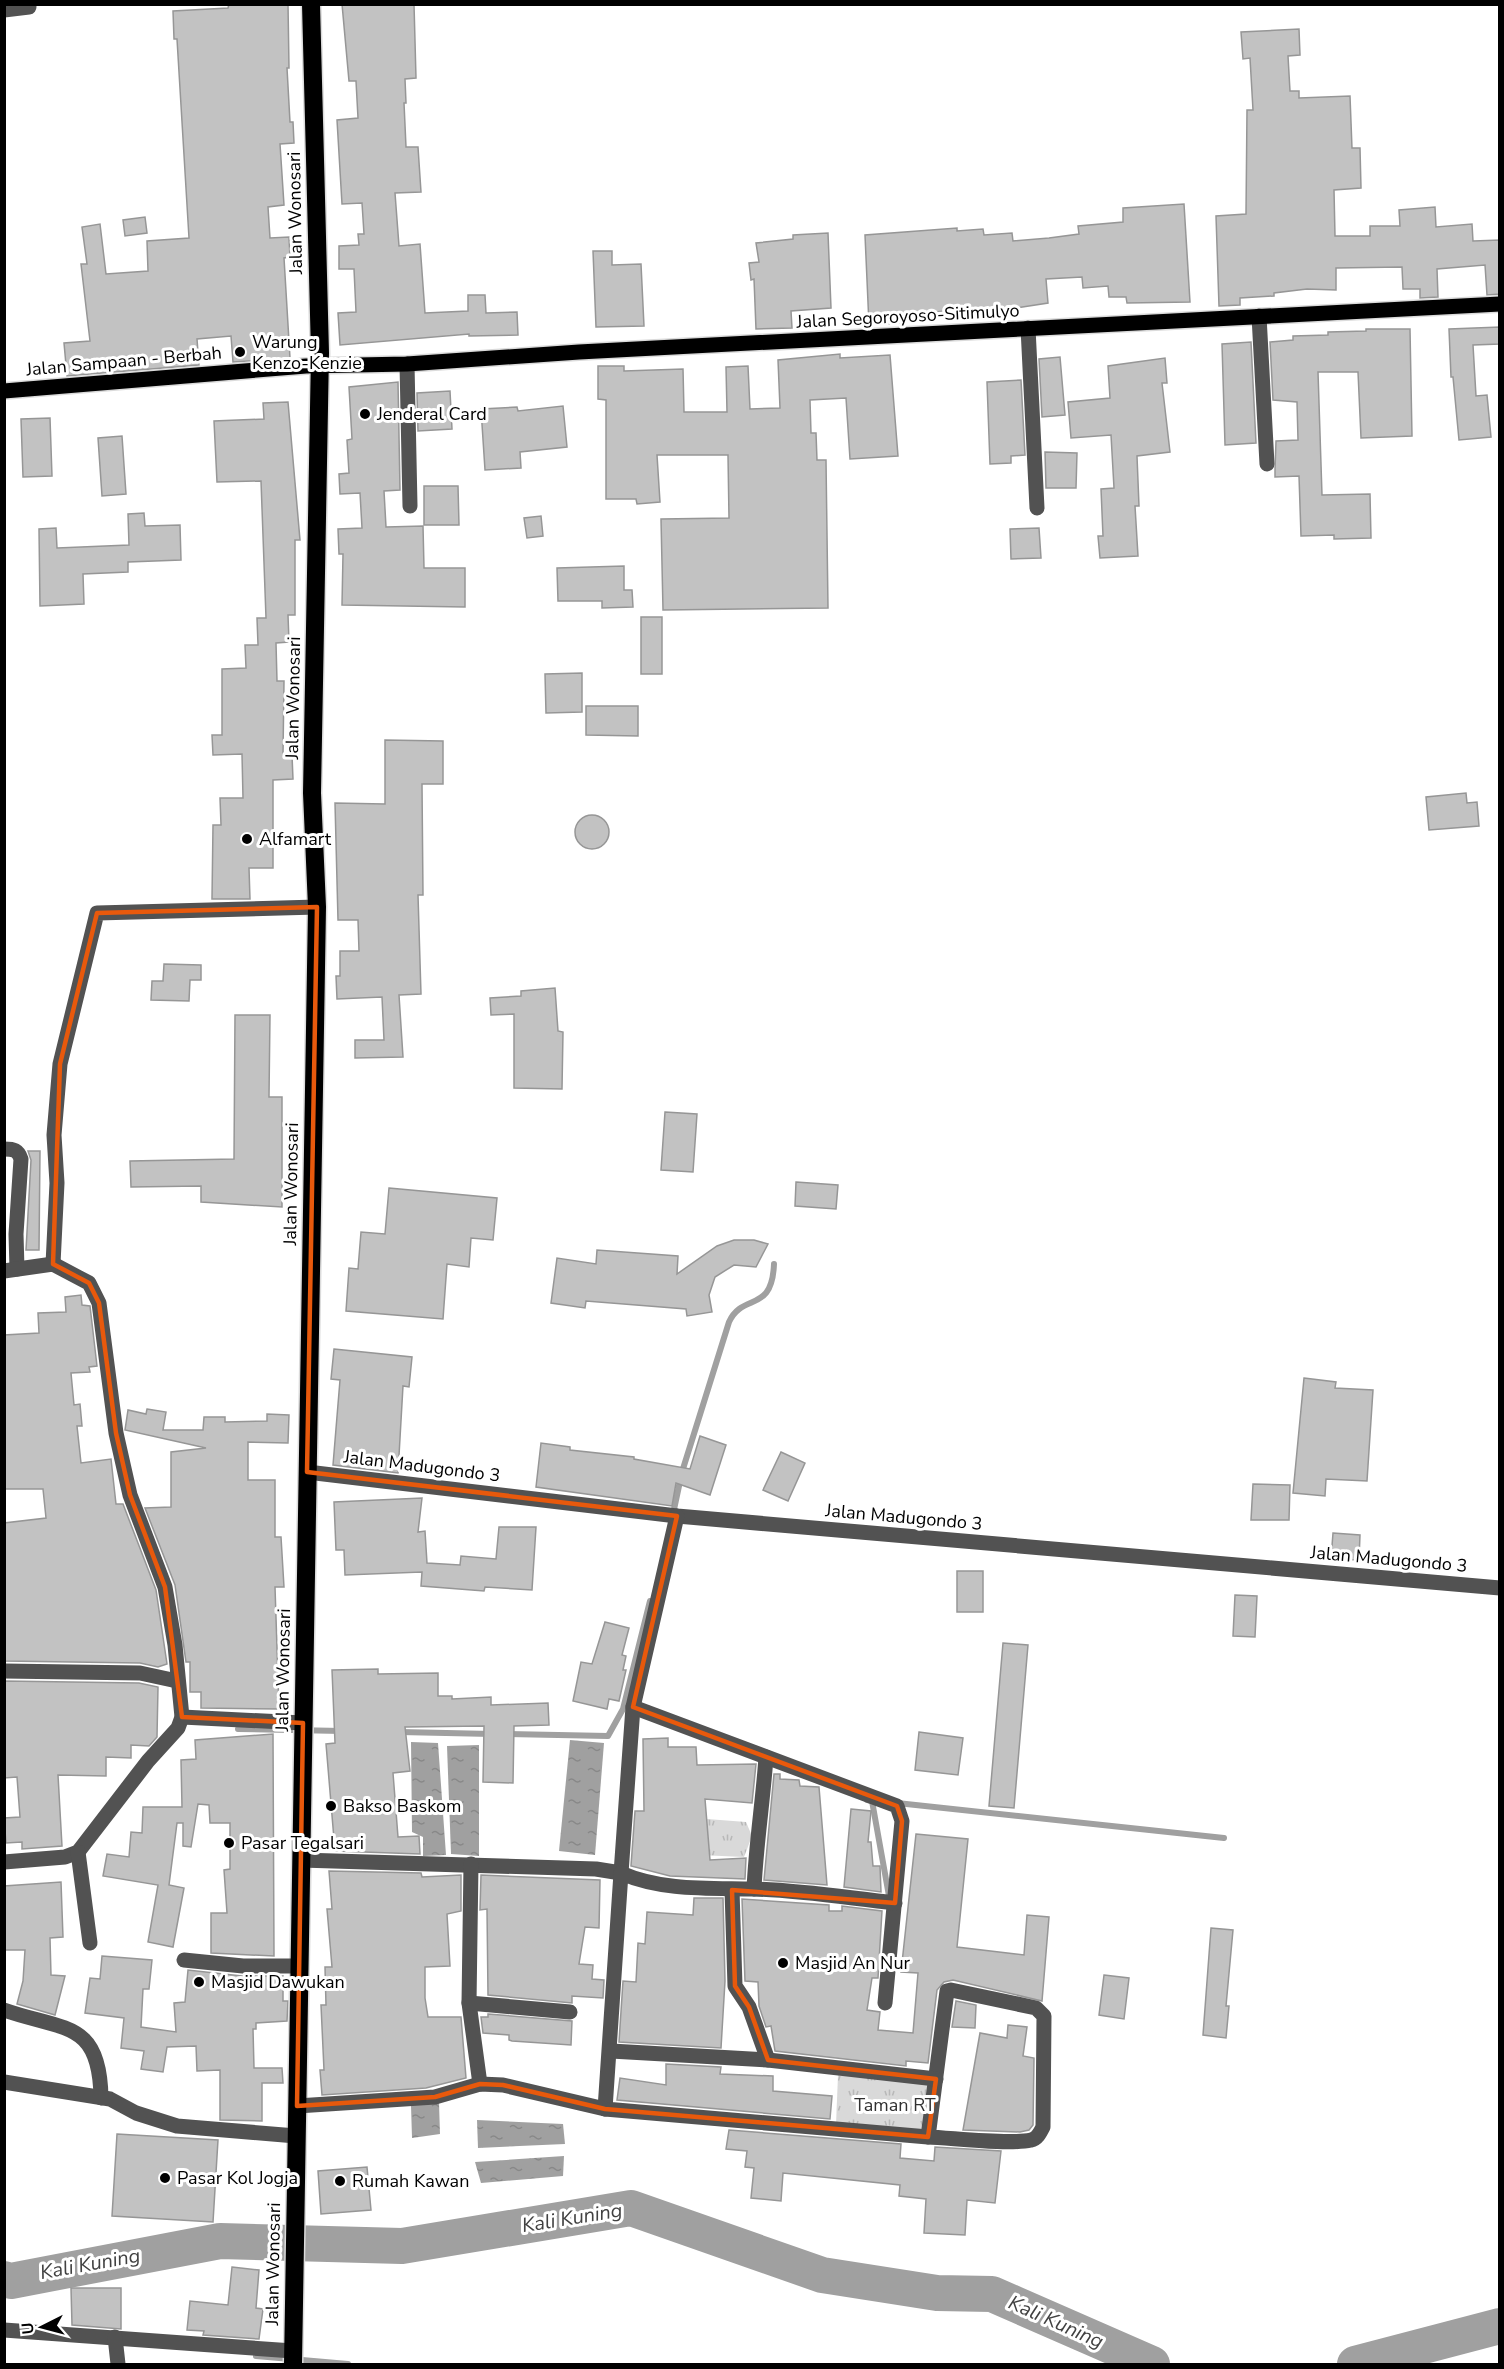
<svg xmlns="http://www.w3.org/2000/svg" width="1504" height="2369" font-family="'Nunito Sans',sans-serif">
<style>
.grass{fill:url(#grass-tufts)}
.water{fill:url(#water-ripples)}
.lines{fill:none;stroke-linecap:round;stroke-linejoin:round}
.stream{stroke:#a0a0a0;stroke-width:6}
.river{stroke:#a0a0a0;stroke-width:36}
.building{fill:#c2c2c2;stroke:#969696;stroke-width:1.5}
.major-casing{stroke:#dbdbdb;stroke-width:18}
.highway-casing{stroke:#dbdbdb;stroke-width:21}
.minor{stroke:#525252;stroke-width:15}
.major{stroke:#000;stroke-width:15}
.highway{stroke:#000;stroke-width:18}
.marked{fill:none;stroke:#e8590c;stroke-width:4.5;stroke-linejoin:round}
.poi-dot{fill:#000;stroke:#fff;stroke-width:2}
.labels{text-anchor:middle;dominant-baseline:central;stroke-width:6;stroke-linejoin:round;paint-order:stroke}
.street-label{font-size:18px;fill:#000;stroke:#fff}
.poi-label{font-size:18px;fill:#000;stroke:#fff;text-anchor:start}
.park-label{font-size:18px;fill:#303030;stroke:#fff}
.water-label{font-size:20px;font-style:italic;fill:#414141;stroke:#fff}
</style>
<defs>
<pattern id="grass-tufts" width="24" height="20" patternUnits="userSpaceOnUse" patternTransform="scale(1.5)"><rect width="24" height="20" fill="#d9d9d9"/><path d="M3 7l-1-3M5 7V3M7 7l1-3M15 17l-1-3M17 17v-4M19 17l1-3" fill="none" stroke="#b8b8b8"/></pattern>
<pattern id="water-ripples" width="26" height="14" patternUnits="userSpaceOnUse" patternTransform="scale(1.5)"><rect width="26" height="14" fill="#a0a0a0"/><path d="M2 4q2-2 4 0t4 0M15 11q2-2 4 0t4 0" fill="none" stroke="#888"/></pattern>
</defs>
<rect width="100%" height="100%" fill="#fff"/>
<g class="grass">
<polygon points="681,1817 746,1822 752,1836 744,1857 677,1854"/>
<polygon points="838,2075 930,2082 924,2133 836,2125"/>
</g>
<g class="water">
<polygon points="570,1740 604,1743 595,1855 559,1851"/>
<polygon points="411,1742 438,1743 446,1855 423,1856 423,1837 412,1832"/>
<polygon points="479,1745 479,1856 451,1854 447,1746"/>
<polygon points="439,2103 440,2134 412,2138 411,2105"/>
<polygon points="477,2120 563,2124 565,2144 478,2148"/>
<polygon points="564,2156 563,2176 481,2183 475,2162"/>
</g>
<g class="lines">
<g class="stream">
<path d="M673 1514 682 1472 729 1322C743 1292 772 1314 774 1264"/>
<polyline points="238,1729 342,1731"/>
<polyline points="400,1732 492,1734"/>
<polyline points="508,1734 608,1736 623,1709 650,1601"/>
<polyline points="867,1800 872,1801 889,1896"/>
<polyline points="897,1803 1224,1838"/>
<polyline points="256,2356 348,2364"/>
</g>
<g class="river">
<polyline points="4,2279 11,2281 220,2241 402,2246 631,2208 822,2275 937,2293 992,2294 1152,2364"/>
<polyline points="1355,2364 1500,2326"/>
</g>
</g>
<g class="building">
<polygon points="229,4 288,4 289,68 287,68 290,122 293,122 294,143 280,144 284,205 268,207 270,238 289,237 290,257 284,258 290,358 233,362 231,336 197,339 199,365 67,376 64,343 90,341 81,264 87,264 82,227 100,224 106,274 148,271 147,241 189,238 177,39 174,39 173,11 228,8"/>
<polygon points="342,4 414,4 416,78 405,79 406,103 404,103 406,147 418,147 421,192 395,193 399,246 420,244 425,313 468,311 468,295 485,295 486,313 517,312 518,335 469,336 469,334 340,345 338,313 356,312 354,269 339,269 339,246 359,245 358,234 364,234 362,203 342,204 337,120 358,118 356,81 349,81"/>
<polygon points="1299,29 1300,55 1288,56 1290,91 1299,91 1299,98 1350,96 1352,148 1360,148 1361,188 1334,190 1335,236 1370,236 1370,226 1400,226 1399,210 1435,207 1436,227 1472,224 1473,241 1500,240 1500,294 1487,295 1485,265 1437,269 1438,297 1420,298 1420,289 1403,289 1402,267 1336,268 1336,290 1307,289 1274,293 1274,296 1240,298 1240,305 1219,306 1216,216 1246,214 1247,110 1253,110 1250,58 1243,59 1241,32"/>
<polygon points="1184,204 1190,302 1127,303 1126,297 1109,297 1108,286 1083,288 1082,277 1046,279 1048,303 990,312 989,307 902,315 903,323 869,325 865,235 957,228 957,231 983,229 984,235 1012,233 1013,241 1049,238 1079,234 1078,226 1123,222 1123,208"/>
<polygon points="145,217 147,233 125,236 123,220"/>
<polygon points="828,233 831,308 791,311 792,328 756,329 754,279 751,280 749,263 759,262 756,243 793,239 793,235"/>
<polygon points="593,251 612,251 612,265 641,264 644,326 596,327"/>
<polygon points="1500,327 1500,344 1473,345 1476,396 1487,395 1491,437 1459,440 1453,377 1451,377 1449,329"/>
<polygon points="1366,329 1410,329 1412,436 1361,438 1358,372 1318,372 1322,495 1370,494 1371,538 1334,539 1334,535 1301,536 1299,476 1275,477 1275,470 1276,441 1298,440 1297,402 1273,400 1270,342 1293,340 1293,336 1328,335 1328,332 1366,331"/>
<polygon points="1251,342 1256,443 1225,445 1222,344"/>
<polygon points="840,354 840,358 890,355 898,456 850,459 846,398 810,400 811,433 816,433 817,460 826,460 828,608 663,610 661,519 729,518 728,455 657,455 660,502 637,504 636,499 606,499 606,400 598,399 598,366 624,366 624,371 683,369 684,412 727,412 726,367 748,366 750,409 780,408 778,360"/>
<polygon points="1060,357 1065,415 1042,417 1039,359"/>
<polygon points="1165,358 1167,383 1162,383 1170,452 1137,456 1139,506 1135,506 1138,556 1100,558 1098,536 1103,536 1101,489 1114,488 1111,435 1071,438 1068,402 1110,398 1108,366"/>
<polygon points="1021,380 1025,455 1011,456 1011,463 990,464 987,382"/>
<polygon points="398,382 400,490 384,491 386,527 423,526 424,568 465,568 465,607 342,605 343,554 339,554 338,529 362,528 360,493 340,494 339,474 349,473 347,440 352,439 349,387"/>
<polygon points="450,391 452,429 418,431 417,393"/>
<polygon points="288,402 300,540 295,540 295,615 288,615 289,642 276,643 277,681 284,681 283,755 292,755 293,779 273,780 273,868 249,868 250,899 212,899 213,825 221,825 220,798 243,798 242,754 213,755 212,735 222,735 222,669 246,668 245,645 258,645 257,618 266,618 261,481 217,482 214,421 264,419 263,403"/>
<polygon points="563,406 567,447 520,452 521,468 485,470 481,409 517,407 518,411"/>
<polygon points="50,418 52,476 23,477 21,419"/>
<polygon points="122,436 126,494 102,496 98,438"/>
<polygon points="1045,452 1077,453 1076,488 1046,488"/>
<polygon points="424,486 458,486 459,525 424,525"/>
<polygon points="144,513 145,526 180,525 181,560 128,562 128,572 83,574 84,604 40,606 39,529 56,528 57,548 129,545 128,514"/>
<polygon points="541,516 543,536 527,538 524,518"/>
<polygon points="1039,528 1041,558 1011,559 1010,529"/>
<polygon points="624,566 624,590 632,590 633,607 602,608 602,601 558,601 557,568"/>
<rect x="641" y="617" width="21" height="57"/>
<polygon points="582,673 582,712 546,713 545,674"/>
<polygon points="586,706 638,706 638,736 586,735"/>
<polygon points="385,740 443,741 443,784 422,784 423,895 418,895 421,994 399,995 403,1057 355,1058 355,1040 384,1040 382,997 337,999 336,976 340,976 340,951 359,951 358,920 338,920 335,803 385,804"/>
<polygon points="1466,793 1467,803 1477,802 1479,826 1429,830 1426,797"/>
<circle cx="592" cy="832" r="17"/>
<polygon points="164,964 201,965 201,980 190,980 189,1001 151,1000 152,981 163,981"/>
<polygon points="555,988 558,1031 563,1032 562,1089 514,1088 514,1014 491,1015 490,998 521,996 521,991"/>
<polygon points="235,1015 270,1015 269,1097 282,1097 282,1207 201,1202 201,1186 131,1187 130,1161 234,1159"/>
<polygon points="665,1112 697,1114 693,1172 661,1170"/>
<polygon points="28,1151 40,1151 39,1250 26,1250 31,1160"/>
<polygon points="796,1182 838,1185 836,1209 795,1206"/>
<polygon points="389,1188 497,1198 493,1240 471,1238 469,1267 447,1264 443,1319 346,1311 349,1268 358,1269 361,1232 385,1234"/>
<polygon points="734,1240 754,1240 768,1244 756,1267 734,1265 715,1277 709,1295 712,1312 687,1316 686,1309 586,1301 585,1308 551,1303 557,1258 596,1264 597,1250 678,1256 677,1274 717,1246"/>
<polygon points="81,1295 82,1305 90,1306 97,1366 89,1367 90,1372 71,1373 74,1405 80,1404 82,1426 77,1426 81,1463 111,1459 116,1504 123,1504 156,1590 167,1664 158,1667 140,1663 4,1661 4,1523 46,1518 43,1489 4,1489 4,1335 39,1333 38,1313 66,1312 65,1297"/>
<polygon points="334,1349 412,1357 409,1387 403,1386 398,1473 333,1465 340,1380 331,1379"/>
<polygon points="1304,1378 1336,1382 1335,1388 1373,1390 1367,1481 1326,1479 1325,1496 1293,1493"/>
<polygon points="147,1409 166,1412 163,1430 203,1430 204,1417 225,1417 225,1422 267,1421 267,1414 289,1415 288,1443 248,1442 248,1480 275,1480 275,1537 281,1537 284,1587 275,1587 279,1709 201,1708 201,1692 190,1692 190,1662 186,1662 175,1585 145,1508 171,1507 171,1452 206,1448 125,1430 128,1410 146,1414"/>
<polygon points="700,1436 726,1445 710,1495 676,1483 672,1506 536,1487 541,1443 570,1447 570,1450 634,1457 634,1459 690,1469"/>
<polygon points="781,1452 805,1463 788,1501 763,1490"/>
<polygon points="1253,1484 1290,1485 1289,1520 1251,1520"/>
<polygon points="422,1498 418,1532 425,1531 427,1563 460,1565 461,1556 496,1559 499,1527 536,1527 532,1590 485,1587 484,1591 421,1586 422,1572 345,1575 344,1550 336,1550 334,1502"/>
<polygon points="1333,1533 1360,1535 1359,1560 1331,1559"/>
<rect x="957" y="1571" width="26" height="41"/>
<polygon points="1235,1595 1257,1596 1255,1637 1233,1636"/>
<polygon points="605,1622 629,1628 622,1655 626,1656 623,1670 626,1670 619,1701 609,1699 607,1709 573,1701 581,1662 592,1664"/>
<polygon points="1003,1643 1028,1645 1014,1808 989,1806"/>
<polygon points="378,1669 378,1674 438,1673 438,1696 452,1696 452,1699 491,1697 491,1705 548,1703 549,1725 514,1726 513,1783 483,1782 484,1726 405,1727 410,1771 393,1773 398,1837 419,1836 420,1854 335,1851 326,1744 335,1743 332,1670"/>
<polygon points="4,1681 139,1683 158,1687 157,1737 149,1746 131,1745 131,1758 106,1757 106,1776 58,1775 62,1846 22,1849 22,1842 6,1843 4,1818 20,1817 17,1777 4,1778"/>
<polygon points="919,1732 963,1738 958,1775 915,1770"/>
<polygon points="273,1734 274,1956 211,1953 211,1913 227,1913 224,1870 230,1869 230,1823 210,1823 209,1805 198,1804 191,1847 183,1846 183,1823 177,1823 169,1885 184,1888 173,1947 148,1942 158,1885 103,1876 107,1854 129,1857 131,1832 142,1833 143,1807 182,1807 181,1760 196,1759 195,1740"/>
<polygon points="668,1738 668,1747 696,1747 697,1765 756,1764 752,1803 705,1799 710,1860 746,1858 745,1879 670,1876 631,1866 635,1811 644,1811 643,1739"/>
<polygon points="774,1774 780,1774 780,1779 799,1780 800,1786 819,1787 827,1885 764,1880"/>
<polygon points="851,1809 871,1811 868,1842 871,1842 873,1866 880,1866 881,1892 844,1887"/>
<polygon points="916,1834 968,1839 957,1947 1024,1955 1027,1915 1049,1917 1042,2001 953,1980 944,1982 937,1990 928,2063 906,2061 906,2066 775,2051 771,2026 766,2027 759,2006 758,1982 745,1981 742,1899 829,1905 829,1911 842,1911 842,1906 882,1911 878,1978 872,1978 867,2010 880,2012 878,2030 913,2033 918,1973 901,1972"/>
<polygon points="329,1871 421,1873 422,1877 461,1875 461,1911 447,1914 450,1966 425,1967 425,1998 428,2017 461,2017 466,2078 426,2088 322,2095 320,2070 324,2070 321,2005 326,2005 325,1967 332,1967 327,1909 332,1909"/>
<polygon points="481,1875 600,1880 599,1928 585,1927 579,1964 593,1965 592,1979 604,1980 603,1998 572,1996 572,2003 488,1995 487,1909 480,1910"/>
<polygon points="61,1882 63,1937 50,1938 51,1975 65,1976 55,2015 17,2004 23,1981 25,1950 4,1950 4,1886"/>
<polygon points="694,1898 723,1898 725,1981 721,2048 619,2042 623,1981 636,1982 638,1943 645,1944 647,1912 693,1915"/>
<polygon points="1211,1928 1233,1930 1226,2006 1229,2006 1226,2038 1203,2035"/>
<polygon points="102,1956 152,1960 149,1989 143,1989 141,2027 176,2032 174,2003 185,2002 188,1970 242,1976 283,1976 283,2001 288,2001 287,2021 256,2023 256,2029 253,2029 254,2068 282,2068 283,2083 262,2083 262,2121 220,2120 220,2070 197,2071 196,2046 167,2047 163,2072 141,2069 144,2051 121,2048 124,2018 85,2013 90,1978 100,1979"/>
<polygon points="1104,1975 1129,1978 1124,2019 1099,2015"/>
<polygon points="956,2001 976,2005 975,2028 952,2027"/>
<polygon points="488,2014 572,2021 571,2045 512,2041 509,2040 509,2035 483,2033 481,2017 488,2017"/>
<polygon points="1008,2025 1027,2027 1023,2056 1034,2058 1033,2125 1029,2130 1020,2132 963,2130 980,2033 1007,2038"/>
<polygon points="666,2064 721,2067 720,2074 773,2076 773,2091 832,2096 830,2119 617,2100 620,2078 666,2085"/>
<polygon points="729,2130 901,2144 900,2158 934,2161 935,2147 1001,2151 995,2203 967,2200 965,2235 924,2233 926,2199 899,2196 900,2185 783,2173 781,2201 751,2198 754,2168 745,2167 747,2151 726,2149"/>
<polygon points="117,2134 218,2140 213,2222 112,2216"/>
<polygon points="367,2167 371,2210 321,2214 318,2171"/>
<polygon points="232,2267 259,2270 256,2308 263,2309 259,2339 203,2335 204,2331 187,2330 190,2301 228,2305"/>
<polygon points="71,2288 121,2288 121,2329 72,2325"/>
</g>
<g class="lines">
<defs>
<polyline id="major" points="4,391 306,366 407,364 579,352 1500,304"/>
<polyline id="highway" points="293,2364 317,907 312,793 320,353 311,4"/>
</defs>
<use href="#major" class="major-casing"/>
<use href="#highway" class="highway-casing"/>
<g class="minor">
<polyline points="4,10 29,7"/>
<polyline points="1259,316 1267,464"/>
<polyline points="1028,328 1037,508"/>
<polyline points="407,364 410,506"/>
<path d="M4 1149C14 1149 18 1150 21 1159L16 1234 17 1269"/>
<polyline points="53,1264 57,1183 54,1135 60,1064 97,913 317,907"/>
<polyline points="4,1271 53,1264 89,1283 99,1303 116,1433 130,1495 165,1587 175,1645 182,1717 178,1728 148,1761 78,1852 65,1857 4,1862"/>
<polyline points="307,1472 677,1516 1500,1588"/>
<polyline points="4,1671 140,1673 177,1681"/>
<polyline points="633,1707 897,1806 902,1821 885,2003"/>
<polyline points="182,1717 303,1723"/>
<polyline points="78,1852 90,1943"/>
<polyline points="301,1860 596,1869 621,1873 633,1707 677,1516"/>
<polyline points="471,1864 469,2003 480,2084"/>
<path d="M754 1889C756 1844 763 1801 766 1757"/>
<polyline points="732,1890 735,1986 749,2007 768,2060"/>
<path d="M895 1903C848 1898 800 1890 753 1889 709 1888 662 1891 621 1873L605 2109 928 2137"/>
<polyline points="184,1960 243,1966 299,1966"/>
<path d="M951 1990 1036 2008 1044 2016 1043 2127C1040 2133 1037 2139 1031 2140 1009 2145 953 2138 928 2137L947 1991Z"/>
<polyline points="469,2003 570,2012"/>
<path d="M4 2010C64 2031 100 2020 101 2098"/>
<polyline points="611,2051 768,2060 936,2079"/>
<polyline points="4,2082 110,2099 136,2113 177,2126 296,2136"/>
<polyline points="297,2106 435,2097 480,2084 503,2085 605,2109"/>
<polyline points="4,2330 293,2351"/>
<polyline points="115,2337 118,2364"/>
</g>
<use href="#major" class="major"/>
<use href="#highway" class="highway"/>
</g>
<path class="marked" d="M317 907 307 1472 677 1516 633 1707 897 1806 902 1821 895 1903 732 1890 735 1986 749 2007 768 2060 936 2079 928 2137 605 2109 503 2085 480 2084 435 2097 297 2106 303 1723 182 1717 165 1587 130 1495 116 1433 99 1303 89 1283 53 1264 60 1064 97 913Z"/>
<g class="poi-dot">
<circle cx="240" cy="352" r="6"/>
<circle cx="365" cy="414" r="6"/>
<circle cx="247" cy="839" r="6"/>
<circle cx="331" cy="1806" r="6"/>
<circle cx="229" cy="1843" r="6"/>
<circle cx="783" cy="1963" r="6"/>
<circle cx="199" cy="1982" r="6"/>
<circle cx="165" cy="2178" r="6"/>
<circle cx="340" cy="2181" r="6"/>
</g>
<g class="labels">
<g class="street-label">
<text transform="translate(295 213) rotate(-91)">Jalan Wonosari</text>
<text transform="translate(908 316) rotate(-3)">Jalan Segoroyoso-Sitimulyo</text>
<text transform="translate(124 361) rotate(-5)">Jalan Sampaan - Berbah</text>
<text transform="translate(293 698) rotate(-89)">Jalan Wonosari</text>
<text transform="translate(291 1184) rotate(-89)">Jalan Wonosari</text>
<text transform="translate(422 1466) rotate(7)">Jalan Madugondo 3</text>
<text transform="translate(904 1517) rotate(5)">Jalan Madugondo 3</text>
<text transform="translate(1389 1559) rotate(5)">Jalan Madugondo 3</text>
<text transform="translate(283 1670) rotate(-89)">Jalan Wonosari</text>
<text transform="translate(273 2264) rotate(-89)">Jalan Wonosari</text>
</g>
<g class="poi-label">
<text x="252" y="342">Warung<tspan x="252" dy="21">Kenzo-Kenzie</tspan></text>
<text x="377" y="414">Jenderal Card</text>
<text x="259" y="839">Alfamart</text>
<text x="343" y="1806">Bakso Baskom</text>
<text x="241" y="1843">Pasar Tegalsari</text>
<text x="795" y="1963">Masjid An Nur</text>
<text x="211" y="1982">Masjid Dawukan</text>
<text x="177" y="2178">Pasar Kol Jogja</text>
<text x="352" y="2181">Rumah Kawan</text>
</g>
<g class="park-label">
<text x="895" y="2105">Taman RT</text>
</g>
<g class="water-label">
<text transform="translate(572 2218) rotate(-9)">Kali Kuning</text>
<text transform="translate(90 2264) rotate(-10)">Kali Kuning</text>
<text transform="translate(1056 2322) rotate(24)">Kali Kuning</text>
</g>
</g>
<rect width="1504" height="2369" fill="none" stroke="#000000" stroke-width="12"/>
<g transform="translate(42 2327) rotate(264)" stroke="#ffffff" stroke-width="4.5" paint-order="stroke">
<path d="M0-4.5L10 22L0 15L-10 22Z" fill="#000000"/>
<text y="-9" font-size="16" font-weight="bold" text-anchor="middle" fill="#000000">U</text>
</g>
</svg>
